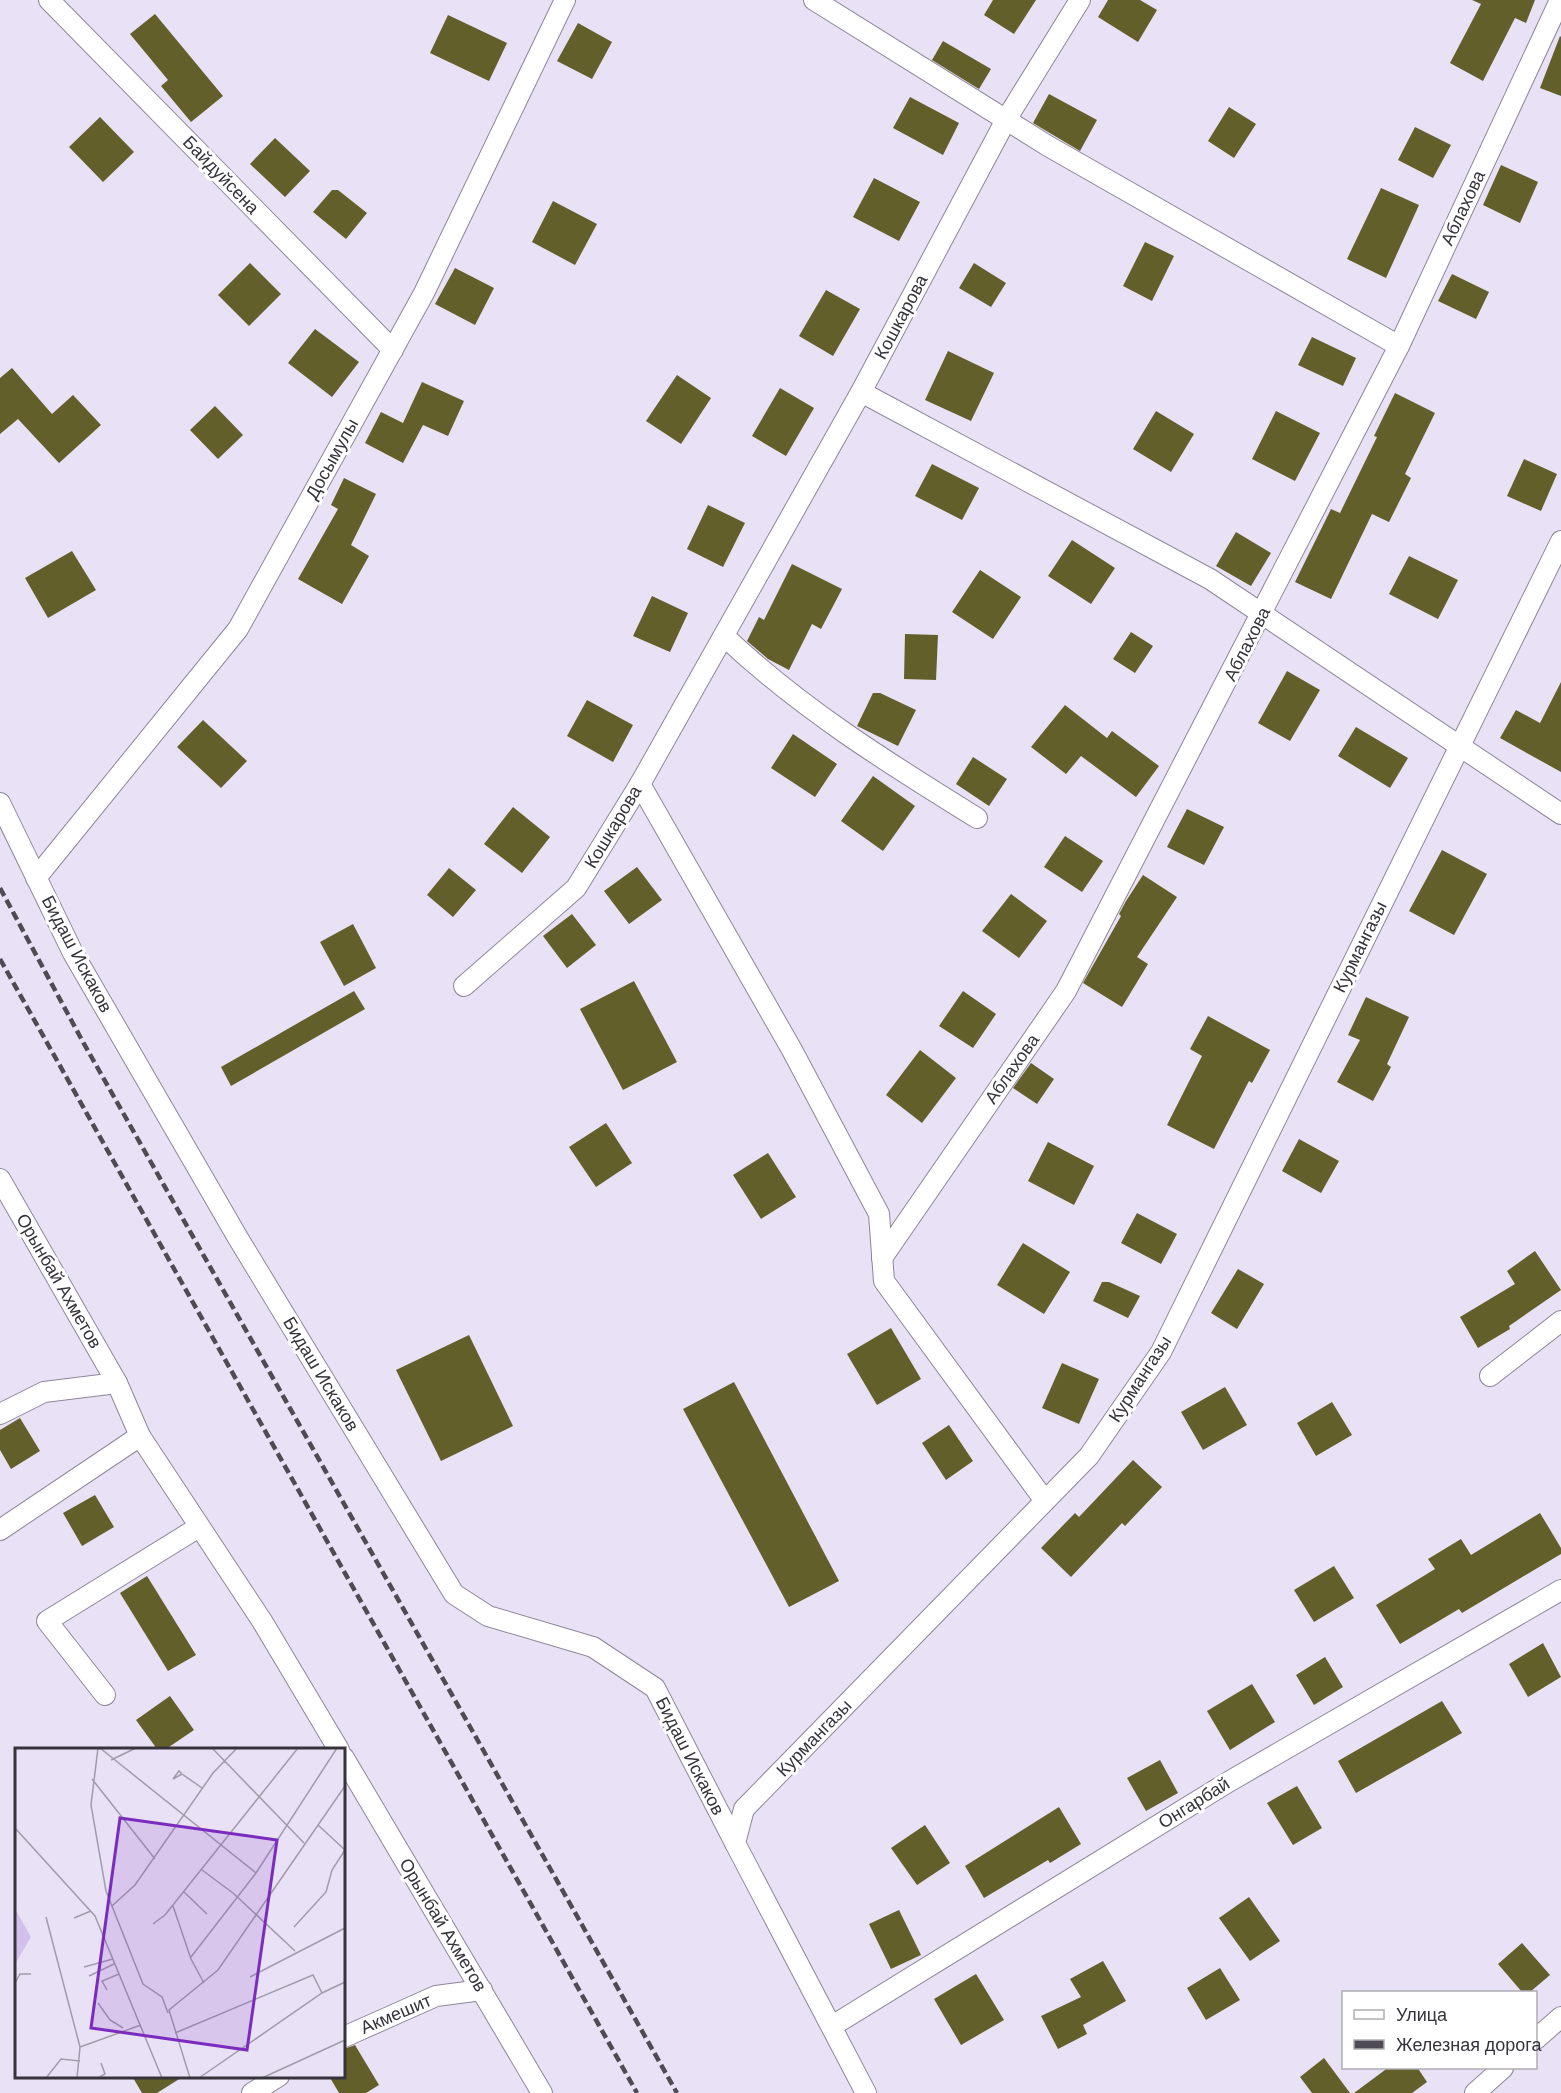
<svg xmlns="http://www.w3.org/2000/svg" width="1561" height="2093" font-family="'DM Sans',sans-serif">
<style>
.building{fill:#635f2a}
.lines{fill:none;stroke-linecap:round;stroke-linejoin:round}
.minor-casing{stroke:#8e8698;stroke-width:22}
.minor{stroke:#fff;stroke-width:20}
.rail{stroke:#4f4b55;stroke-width:4.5;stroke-dasharray:9 4.5;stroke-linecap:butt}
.labels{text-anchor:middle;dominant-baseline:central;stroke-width:6;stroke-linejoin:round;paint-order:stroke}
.street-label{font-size:18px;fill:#36333b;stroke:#fff}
.inset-road{fill:none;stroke:#a19bab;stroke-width:1.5}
.view{fill:#7b2cbf;fill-opacity:0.15;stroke:#7b2cbf;stroke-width:3}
.inset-edge{fill:none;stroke:#36333b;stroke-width:3}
</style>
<rect width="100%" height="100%" fill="#e9e1f5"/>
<g class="building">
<polygon points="993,0 1036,0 1014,34 984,15"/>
<polygon points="1108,0 1140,0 1157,10 1138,42 1098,17"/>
<polygon points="1472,0 1535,0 1526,23 1515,18 1483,81 1450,63 1481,4"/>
<polygon points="155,14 223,96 191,122 161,86 168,80 130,34"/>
<polygon points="448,15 507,43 489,81 430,53"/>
<polygon points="578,23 612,42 592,79 557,61"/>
<polygon points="1560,36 1561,37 1561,96 1540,88"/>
<polygon points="943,41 991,69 979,89 932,60"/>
<polygon points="1049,94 1097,120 1080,151 1033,123"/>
<polygon points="910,97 959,123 943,155 893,128"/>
<polygon points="1229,107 1256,124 1234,158 1208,141"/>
<polygon points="100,117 134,152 103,182 69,147"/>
<polygon points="1415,127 1451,145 1433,178 1398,160"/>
<polygon points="275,138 310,171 285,197 250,164"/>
<polygon points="1501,165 1538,182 1520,223 1483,205"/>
<polygon points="874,178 920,202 899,241 853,217"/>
<polygon points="1381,188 1419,205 1386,278 1347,259"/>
<polygon points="332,190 338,190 367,213 346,239 313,212"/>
<polygon points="553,201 597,224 575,265 532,242"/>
<polygon points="1145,242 1174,256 1152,301 1123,286"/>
<polygon points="250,263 281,294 249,326 218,295"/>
<polygon points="974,263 1006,283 991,307 959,288"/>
<polygon points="455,268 494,288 475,325 435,304"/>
<polygon points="1452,274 1489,292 1476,319 1438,301"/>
<polygon points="826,290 860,309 833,356 799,336"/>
<polygon points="315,329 359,362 332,397 288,363"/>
<polygon points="1312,337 1356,358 1343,386 1298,365"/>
<polygon points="948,351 994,373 971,421 925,400"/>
<polygon points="12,368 52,414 73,395 101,425 59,463 18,419 0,434 0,378"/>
<polygon points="677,375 711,398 681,444 646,421"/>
<polygon points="422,382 464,401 448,436 423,425 403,463 365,443 381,412 403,423"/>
<polygon points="780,388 814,408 786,456 752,436"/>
<polygon points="1395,393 1435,413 1405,474 1411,478 1389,522 1372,514 1331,599 1295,582 1331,509 1340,513 1377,437 1374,436"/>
<polygon points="215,406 243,435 218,459 190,430"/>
<polygon points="1156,411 1194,434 1171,472 1133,449"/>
<polygon points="1276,411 1320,433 1295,481 1252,459"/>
<polygon points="1524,459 1557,474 1541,511 1507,496"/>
<polygon points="932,464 979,488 962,520 915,496"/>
<polygon points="344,478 376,494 351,545 369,556 342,604 298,579 338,509 331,505"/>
<polygon points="708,505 745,523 723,567 687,549"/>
<polygon points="1236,532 1271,553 1251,586 1216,566"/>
<polygon points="1072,540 1115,568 1091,604 1048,576"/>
<polygon points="72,551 96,590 48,618 25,578"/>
<polygon points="1409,556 1458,580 1438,619 1389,594"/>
<polygon points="792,564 842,589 821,629 812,624 789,670 768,659 747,641 759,617 764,620"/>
<polygon points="980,570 1021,597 993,639 952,612"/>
<polygon points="652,596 688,613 670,652 633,636"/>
<polygon points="1131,632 1153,646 1135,673 1113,659"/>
<polygon points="905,634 938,635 936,680 904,679"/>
<polygon points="1287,671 1320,690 1290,741 1258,723"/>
<polygon points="1561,682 1561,772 1500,738 1516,710 1540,723"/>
<polygon points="873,693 880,693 916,710 898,746 857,726"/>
<polygon points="587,700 633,725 613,762 567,736"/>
<polygon points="1065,705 1107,738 1112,731 1159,766 1136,797 1081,756 1066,774 1031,747"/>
<polygon points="203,720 247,761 221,788 177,747"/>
<polygon points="1356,727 1408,758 1390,788 1338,756"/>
<polygon points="793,734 837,764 815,797 771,768"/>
<polygon points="973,757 1007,779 989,806 956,784"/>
<polygon points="873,776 915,806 883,851 841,821"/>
<polygon points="513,807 550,837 522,873 484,844"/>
<polygon points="1187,809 1224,827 1204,865 1167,847"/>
<polygon points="1065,836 1103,861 1082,892 1044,867"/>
<polygon points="1442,850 1487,874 1454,935 1409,911"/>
<polygon points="637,867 662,900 629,924 604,891"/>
<polygon points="449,868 476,890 453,917 427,895"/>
<polygon points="1143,875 1177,897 1137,957 1148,964 1122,1007 1083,983 1121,916 1119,914 1126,901"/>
<polygon points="1011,894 1047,921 1019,958 982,931"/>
<polygon points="572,914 596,945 567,968 543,936"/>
<polygon points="353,924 376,968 344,986 320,942"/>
<polygon points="634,981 677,1062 623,1090 580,1009"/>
<polygon points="354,991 365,1009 231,1086 221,1067"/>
<polygon points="963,991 996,1014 973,1048 939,1026"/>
<polygon points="1366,997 1409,1017 1387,1064 1391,1067 1373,1101 1337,1082 1360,1040 1348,1035"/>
<polygon points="1208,1016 1270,1050 1252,1083 1249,1081 1214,1149 1167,1125 1202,1056 1190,1049"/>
<polygon points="920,1050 956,1078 922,1123 886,1095"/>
<polygon points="1031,1063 1054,1079 1037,1104 1013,1088"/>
<polygon points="606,1123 632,1163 596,1187 569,1147"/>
<polygon points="1299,1139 1339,1161 1321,1193 1282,1171"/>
<polygon points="1048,1142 1094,1166 1074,1205 1028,1181"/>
<polygon points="768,1153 796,1197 761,1219 733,1175"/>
<polygon points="1137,1213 1177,1234 1161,1264 1121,1243"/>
<polygon points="1023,1243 1070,1272 1044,1314 997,1285"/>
<polygon points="1535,1251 1561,1290 1509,1326 1510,1329 1478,1348 1460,1317 1515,1284 1507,1271"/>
<polygon points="1238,1269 1264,1284 1237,1329 1211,1313"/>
<polygon points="1102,1282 1109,1282 1140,1296 1128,1318 1093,1301"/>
<polygon points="891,1328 921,1379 877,1405 847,1354"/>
<polygon points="469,1335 513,1426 441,1461 396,1370"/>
<polygon points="1062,1363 1099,1379 1079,1424 1042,1408"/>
<polygon points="734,1382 839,1581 789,1607 683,1409"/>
<polygon points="1225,1387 1247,1425 1203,1450 1181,1412"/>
<polygon points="1332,1402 1352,1435 1316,1456 1297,1423"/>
<polygon points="20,1418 40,1451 11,1469 0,1450 0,1430"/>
<polygon points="949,1425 973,1461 946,1480 922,1443"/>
<polygon points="1133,1460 1162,1487 1125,1526 1122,1523 1071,1577 1041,1548 1075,1513 1079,1517"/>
<polygon points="95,1495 114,1527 82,1546 63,1513"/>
<polygon points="1540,1513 1561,1548 1561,1554 1462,1613 1459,1609 1400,1644 1376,1605 1435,1569 1428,1559 1461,1539 1471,1555"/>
<polygon points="1334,1566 1354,1598 1314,1622 1294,1590"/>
<polygon points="147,1576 196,1655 168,1671 120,1593"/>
<polygon points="1543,1643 1561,1677 1528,1697 1509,1664"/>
<polygon points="1325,1657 1343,1687 1314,1705 1296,1675"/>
<polygon points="1252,1684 1275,1722 1230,1750 1207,1711"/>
<polygon points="170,1696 194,1730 166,1749 157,1749 136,1720"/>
<polygon points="1442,1701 1462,1733 1356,1793 1338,1761"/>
<polygon points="1160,1760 1178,1793 1146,1811 1127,1778"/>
<polygon points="1297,1786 1322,1828 1293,1845 1267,1803"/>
<polygon points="1059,1807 1081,1844 1050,1863 1048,1860 984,1898 965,1866"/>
<polygon points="925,1825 950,1863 917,1885 891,1848"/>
<polygon points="1249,1897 1280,1941 1250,1961 1219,1918"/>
<polygon points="899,1910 921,1955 891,1969 869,1924"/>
<polygon points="1522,1943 1550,1975 1530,1992 1522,1992 1498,1964"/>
<polygon points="1103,1961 1126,2001 1083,2025 1087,2034 1058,2049 1041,2016 1081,1997 1070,1979"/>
<polygon points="1220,1968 1240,2000 1206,2020 1187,1988"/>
<polygon points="976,1974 1004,2020 961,2045 934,1999"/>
<polygon points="355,2045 379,2085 366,2093 339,2093 329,2076 344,2076 344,2049"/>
<polygon points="1324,2058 1350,2093 1312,2093 1300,2077"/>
<polygon points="1389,2067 1417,2067 1427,2082 1412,2093 1354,2093"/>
<polygon points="132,2076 184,2076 157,2093 142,2093"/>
</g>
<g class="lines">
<defs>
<g id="minor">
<polyline points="49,0 393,350"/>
<polyline points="814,0 1048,146 1399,346"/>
<polyline points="861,392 1210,579 1561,814"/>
<path d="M724 636C800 708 888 763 977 818"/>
<polyline points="640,784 792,1050 879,1214 884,1281 1045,1501"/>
<polyline points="0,803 73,953 238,1238 454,1594 488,1616 593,1647 655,1688 735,1843"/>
<polyline points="36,878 238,629 424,293 565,0"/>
<polyline points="464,986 576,888 640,784 861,392 1007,118 1080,0"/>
<polyline points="0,1179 117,1383 140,1436 262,1621 339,1750"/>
<polyline points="882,1258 1066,991 1399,346 1560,0"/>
<polyline points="1490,1376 1561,1321"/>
<polyline points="0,1414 44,1392 117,1383"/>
<polyline points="0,1530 140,1436"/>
<polyline points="105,1695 47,1621 199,1527"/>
<polyline points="344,1758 542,2093"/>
<polyline points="832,2026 1230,1781 1561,1590"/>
<polyline points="344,2037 436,1996 482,1990"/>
<polyline points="1536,2039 1561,2017"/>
<polyline points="252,2093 279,2076"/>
<polyline points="866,2093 735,1843 744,1809 1089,1456 1161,1352 1561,541"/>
<polyline points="1475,2093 1503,2068"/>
</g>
</defs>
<use href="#minor" class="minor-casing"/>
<use href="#minor" class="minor"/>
<g class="rail">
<polyline points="0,888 83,1042 677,2093"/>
<polyline points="0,959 637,2093"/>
</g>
</g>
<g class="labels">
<g class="street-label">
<text transform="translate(221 175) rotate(46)">Байдуйсена</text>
<text transform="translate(1463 208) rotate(-65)">Аблахова</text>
<text transform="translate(901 317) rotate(-62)">Кошкарова</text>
<text transform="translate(332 459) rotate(-61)">Досымулы</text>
<text transform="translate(1247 644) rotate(-63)">Аблахова</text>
<text transform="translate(613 827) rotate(-59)">Кошкарова</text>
<text transform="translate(1360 947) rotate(-64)">Курмангазы</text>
<text transform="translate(77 954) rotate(62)">Бидаш Искаков</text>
<text transform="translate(1012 1069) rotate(-55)">Аблахова</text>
<text transform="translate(59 1281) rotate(60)">Орынбай Ахметов</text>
<text transform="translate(321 1374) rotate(59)">Бидаш Искаков</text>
<text transform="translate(1140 1379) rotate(-57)">Курмангазы</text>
<text transform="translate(814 1738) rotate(-46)">Курмангазы</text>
<text transform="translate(690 1756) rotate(63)">Бидаш Искаков</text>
<text transform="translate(1194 1803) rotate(-32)">Онгарбай</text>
<text transform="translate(443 1925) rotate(59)">Орынбай Ахметов</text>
<text transform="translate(396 2014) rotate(-23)">Акмешит</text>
</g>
</g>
<g transform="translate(15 1748)">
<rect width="330" height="330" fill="#e9e1f5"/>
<path d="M0 161 16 189 0 216Z" fill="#d3c0ed"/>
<path class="inset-road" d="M83 0 76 57 91 143 128 236 147 249 153 265M85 0 241 125M197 0 289 95M96 12 121 0M167 26 158 31 164 23 167 26 187 40M77 31 140 111M303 77 330 102M0 80 80 168 147 330M187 122 218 145 280 203M169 144 192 166M97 158 120 137 198 25 222 0M158 158 176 211 189 235M31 169 65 299 62 330M59 170 76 163M138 176 150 167 283 0M279 179 311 144 317 122 330 102M176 209 241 125 322 0M69 219 98 211M74 228 99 216M235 229 330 180M0 235 5 226H16M92 242 87 233 104 226M83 255 95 272 108 280M160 285 298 227 307 245M65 299 126 277M31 330 46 311 65 313M83 330 90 326 86 315M175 330 154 262 203 222 330 38M184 330 307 245 330 234M247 330 330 292"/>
<path class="view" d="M105 70 262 92 232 302 76 280Z"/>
<rect width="330" height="330" class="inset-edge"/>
</g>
<rect x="1342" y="1991" width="195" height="78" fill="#ffffff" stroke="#afadb1" stroke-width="1.5"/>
<rect x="1354" y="2010" width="30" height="9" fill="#ffffff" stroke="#afadb1" stroke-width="1.5"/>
<text x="1396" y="2021" font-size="18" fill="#36333b">Улица</text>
<rect x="1354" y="2040" width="30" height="9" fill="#4f4b55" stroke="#afadb1" stroke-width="1.5"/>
<text x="1396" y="2051" font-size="18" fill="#36333b">Железная дорога</text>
</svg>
